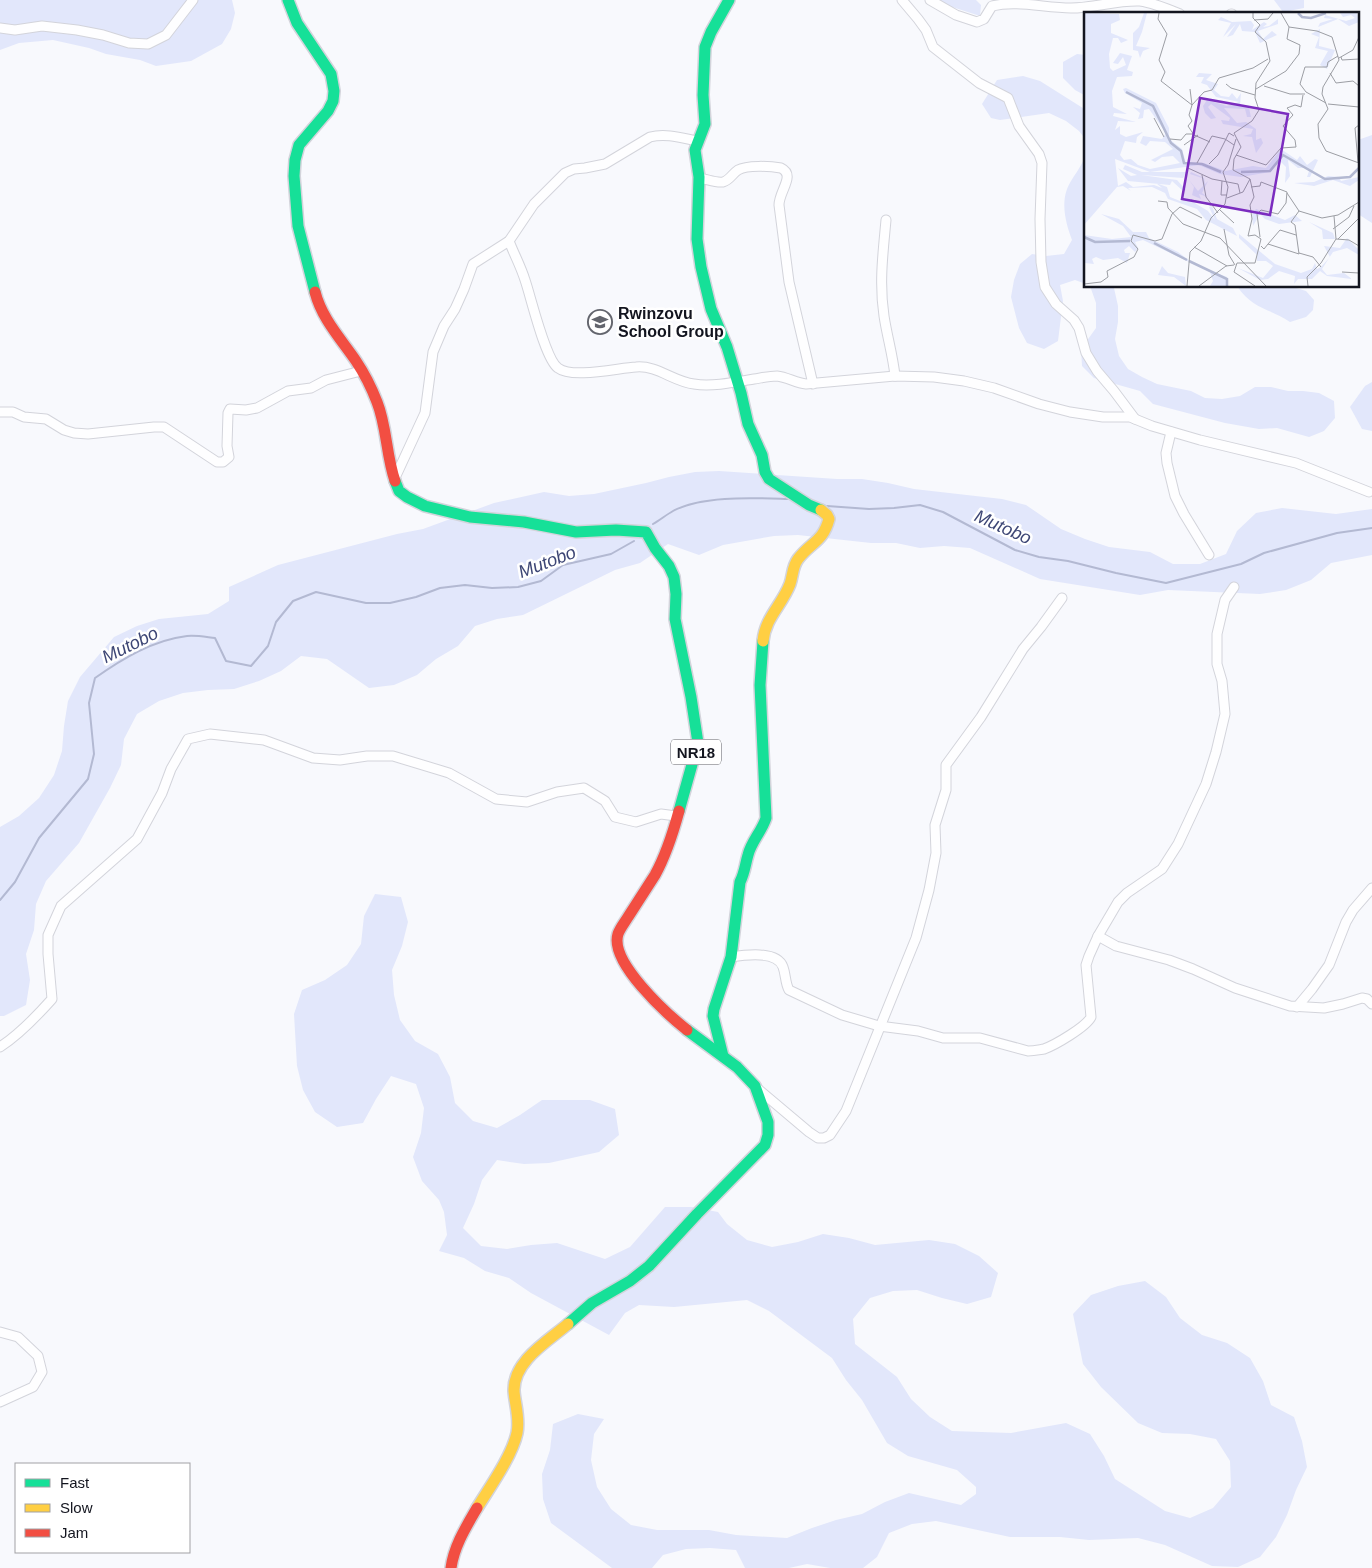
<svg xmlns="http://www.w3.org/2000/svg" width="1372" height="1568" font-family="Helvetica,sans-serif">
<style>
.green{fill:#e2e7fb}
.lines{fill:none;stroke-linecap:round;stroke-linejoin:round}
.stream{stroke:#b3b9d2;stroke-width:2}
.street-casing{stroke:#d3d4db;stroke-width:11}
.fast-casing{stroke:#d3d4db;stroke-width:14}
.slow-casing{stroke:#d3d4db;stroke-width:14}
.jam-casing{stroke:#d3d4db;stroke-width:14}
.street{stroke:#fefeff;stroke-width:9}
.fast{stroke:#16e098;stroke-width:11}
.slow{stroke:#ffcf43;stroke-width:11}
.jam{stroke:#f24e42;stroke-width:11}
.labels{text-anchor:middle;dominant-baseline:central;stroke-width:5;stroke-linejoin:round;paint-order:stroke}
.shield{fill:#fff;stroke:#5a5b62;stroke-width:1}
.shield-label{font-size:15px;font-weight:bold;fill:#13151f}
.poi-label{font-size:16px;font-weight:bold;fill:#13151f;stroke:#fff;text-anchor:start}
.water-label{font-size:18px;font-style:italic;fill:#3d4675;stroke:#fff}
.inset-river{fill:none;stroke:#b3b9d2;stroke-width:2.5}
.inset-road{fill:none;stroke:#9c9ea4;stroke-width:1}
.view{fill:#7b2cbf;fill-opacity:0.15;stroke:#7b2cbf;stroke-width:2.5}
.inset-edge{fill:none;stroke:#13151f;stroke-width:2.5}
</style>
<rect width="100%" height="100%" fill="#f8f9fd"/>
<g class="green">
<polygon points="0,0 232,0 235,13 231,29 222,44 191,61 156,66 140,60 106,54 89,48 53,40 19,43 0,50"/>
<polygon points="937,0 976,0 981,5 980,16 940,3"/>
<polygon points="1274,0 1304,0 1304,8 1283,12"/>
<polygon points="1077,54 1086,55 1086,96 1075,90 1063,78 1063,62"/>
<polygon points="1023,76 1040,81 1086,110 1086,140 1079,131 1066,121 1049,113 1000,120 991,118 982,104 997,80"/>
<polygon points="1372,135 1372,223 1358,214 1358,140"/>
<path d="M1086 154V284L1075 280 1060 285 1063 301 1058 341 1044 349 1027 343 1019 328 1011 297 1014 280 1020 264 1032 254 1046 256 1064 254 1072 240C1066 224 1061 205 1067 189 1072 177 1082 167 1086 154Z"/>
<polygon points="1090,286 1113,286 1114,288 1118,306 1118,322 1115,339 1119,356 1128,369 1142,377 1157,384 1191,391 1205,398 1222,399 1240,396 1255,387 1271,387 1288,391 1303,391 1319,393 1334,401 1335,418 1324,431 1309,437 1277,428 1259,429 1225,423 1153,404 1140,391 1094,378 1082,366 1081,349 1096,328 1096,303"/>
<path d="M1237 286H1290L1306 291 1314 300 1313 310 1306 317 1290 322C1269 308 1252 309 1237 286Z"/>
<polygon points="1372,382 1372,431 1362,429 1350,407 1365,386"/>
<polygon points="719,471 837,479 862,479 888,483 914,489 1002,499 1026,505 1061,529 1085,539 1109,547 1150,552 1173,564 1200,564 1226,554 1237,531 1256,513 1282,508 1336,514 1372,509 1372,555 1331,563 1311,580 1286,590 1260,594 1168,590 1140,595 1040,579 970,548 944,546 920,548 896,543 871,543 798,535 774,536 723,545 699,555 668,544 640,563 615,570 523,615 497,619 475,626 458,646 436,659 417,675 394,685 369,688 327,659 301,656 281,671 259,681 234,689 208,690 183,693 159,701 137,714 124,739 121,765 110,788 79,843 46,881 36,904 34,930 26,954 30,980 26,1005 4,1016 0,1016 0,827 19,816 39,798 54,775 62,751 64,726 68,701 80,677 114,637 137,626 159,619 208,614 229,601 229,587 278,565 397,534 423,529 494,503 544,492 569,496 594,494 646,483 669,477 695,472"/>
<polygon points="375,894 401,897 408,922 402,946 392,970 394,995 400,1020 415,1041 438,1054 450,1077 455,1103 473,1121 497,1128 520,1115 542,1100 590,1100 615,1109 619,1135 599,1152 549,1163 524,1164 497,1160 482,1180 474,1204 463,1228 481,1246 507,1249 531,1245 557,1243 605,1259 630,1247 665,1207 692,1207 718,1212 727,1224 747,1240 772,1247 798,1242 823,1234 849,1238 875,1245 929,1240 955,1244 979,1256 998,1273 991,1297 967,1304 942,1298 917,1290 893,1291 870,1298 853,1319 855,1344 897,1377 911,1399 930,1417 952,1431 1011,1433 1066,1423 1090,1434 1104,1456 1115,1479 1165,1511 1190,1518 1213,1508 1231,1487 1230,1461 1216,1439 1190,1434 1162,1433 1138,1423 1101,1387 1083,1364 1073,1314 1091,1295 1118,1286 1145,1281 1166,1297 1180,1318 1202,1335 1227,1343 1250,1358 1263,1381 1271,1405 1294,1417 1302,1441 1307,1467 1296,1490 1287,1515 1276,1537 1260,1557 1238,1567 1212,1566 1165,1545 1138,1538 1089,1540 1060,1537 1010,1537 936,1521 912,1524 889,1533 877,1557 863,1568 830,1568 807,1564 789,1568 745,1568 736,1550 710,1548 686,1549 663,1555 652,1568 612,1568 551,1523 543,1499 542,1474 550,1450 553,1424 578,1414 604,1419 594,1434 591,1460 597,1487 611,1509 631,1525 657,1530 709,1530 736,1535 787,1538 812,1528 836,1520 862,1514 885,1502 909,1493 961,1505 976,1494 976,1487 957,1470 908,1456 887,1443 862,1400 846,1380 832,1358 769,1311 747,1300 674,1307 639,1305 625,1313 609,1335 531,1293 509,1278 485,1271 464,1258 439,1251 447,1235 444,1212 439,1200 422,1181 413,1157 421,1133 424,1108 416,1084 391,1076 376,1099 363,1123 337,1127 315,1112 303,1090 297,1066 294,1014 302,990 325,980 347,965 361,944 364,916"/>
</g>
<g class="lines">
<g class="stream">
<polyline points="827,506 869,509 894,508 920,505 943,512 1015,550 1039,557 1068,561 1116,573 1166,583 1241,564 1264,553 1337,533 1372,528"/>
<path d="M653 524C660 520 666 515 673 511 702 495 755 498 788 499"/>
<path d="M0 900 15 882 39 838 88 779 94 754 89 703 95 678C122 659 153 640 187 636 196 635 206 637 215 638L226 661 251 666 268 646 276 622 293 601 316 592 366 603H390L416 597 440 588 465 585 492 588 518 587 541 581 563 565 611 554 634 541"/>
</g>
<defs>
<g id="street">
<polyline points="902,0 918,19 926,30 933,47 979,83 1008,98 1019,126 1039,154 1042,163 1040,219 1041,262 1045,287 1056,304 1074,320 1079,328 1086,353 1097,371 1114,391 1135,419"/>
<path d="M930 0 956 15 977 22 984 19 992 6C1017 0 1045 8 1071 8 1094 8 1117 0 1140 1 1154 3 1168 9 1180 14"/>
<polyline points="1231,14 1232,14"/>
<polyline points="0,28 15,30 42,26 77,30 103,35 129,43 148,44 166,35 193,0"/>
<path d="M699 178C707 179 715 183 723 182 730 180 732 174 738 170 747 165 770 166 781 168 796 175 779 191 779 205L789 282 813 384"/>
<path d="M886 220C883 253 879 283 884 316 887 336 893 356 895 376"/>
<path d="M509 241C514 254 521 267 525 280 531 297 545 359 558 368 572 379 618 368 636 367 657 365 674 382 694 384 712 387 736 382 754 379 761 378 769 376 777 376 787 377 796 383 806 384L895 376 934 377 964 381 994 388 1039 404 1070 412 1103 417H1130L1152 426 1200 440 1296 463 1369 492"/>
<polyline points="0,412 13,412 24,417 46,419 64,430 74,433 88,434 154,427 164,427 217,462 223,462 229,457 227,446 228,413 230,409 246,410 257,408 288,391 311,388 326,380 361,371"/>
<polyline points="1171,432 1166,453 1167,463 1175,496 1184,514 1209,555"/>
<path d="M394 480 425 413 433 352 444 326 455 309 464 289 473 264 509 241 534 204 565 173 574 169 585 168 605 164 650 137C666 133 682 138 697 141"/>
<polyline points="1098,936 1116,946 1169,960 1193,969 1235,988 1290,1006 1324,1008 1343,1004 1362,998 1367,999 1372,1004"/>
<path d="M731 957C744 955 777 950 783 967 786 975 785 983 789 990L842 1015 879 1026 918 1031 943 1038H980L1028 1051C1034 1051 1038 1050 1044 1049 1055 1045 1086 1027 1091 1017L1086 965 1089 956 1098 936 1118 902 1127 893 1162 869 1178 844 1206 784 1216 752 1225 714 1222 681 1217 664V634L1225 600 1234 587"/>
<polyline points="1297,1007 1312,989 1329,965 1346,922 1353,910 1372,888"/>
<path d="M0 1047C20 1034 36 1017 52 999L48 954V935L61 906 137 839 162 793 171 769 188 739 210 734 264 740 313 758 340 760 367 756H393L449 773 496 799 527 802 557 792 584 788 605 801 615 817 636 822 661 814 676 816"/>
<polyline points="758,1089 809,1132 818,1138 824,1138 830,1135 846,1111 916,938 929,890 936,853 935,825 946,790 946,765 981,717 1023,649 1041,627 1062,598"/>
<polyline points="0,1332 18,1337 38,1356 42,1372 33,1387 0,1402"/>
</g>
<g id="fast">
<polyline points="288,0 297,23 331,74 334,91 333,101 328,111 299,145 295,160 294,176 298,226 315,292"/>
<polyline points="729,0 711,32 705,47 703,95 705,124 695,150 699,177 697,239 701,267 711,309 727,347 741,393 748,424 762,455 765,472 769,479 809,505 821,510"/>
<polyline points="395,481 399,491 407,497 425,506 470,517 524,522 576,532 616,530 646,532 655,548 669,566 674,577 676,594 675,619 691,697 698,743 679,811"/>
<path d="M723 1056 713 1016 714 1009 731 957 740 882C745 872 745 865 748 855 751 842 762 831 766 818L760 685 763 641"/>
<polyline points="568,1324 592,1303 630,1281 649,1266 697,1214 765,1145 768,1135 768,1122 755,1086 737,1067 687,1030"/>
</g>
<g id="slow">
<path d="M763 641C765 618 782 605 790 584 793 576 792 567 798 559 811 542 823 542 829 519L827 515 821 510"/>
<path d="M477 1508C490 1487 512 1456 517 1433 520 1418 515 1405 514 1391 513 1361 548 1341 568 1324"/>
</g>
<g id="jam">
<path d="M315 292C322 319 341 339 356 361 364 373 372 389 377 402 387 427 386 455 395 481"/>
<path d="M679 811C673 833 666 855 655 875 646 889 637 903 628 917 625 922 620 928 618 934 609 962 667 1014 687 1030"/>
<path d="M451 1568C454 1546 466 1527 477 1508"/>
</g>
</defs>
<use href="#street" class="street-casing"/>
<use href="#fast" class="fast-casing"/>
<use href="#slow" class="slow-casing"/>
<use href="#jam" class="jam-casing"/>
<use href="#street" class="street"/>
<use href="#fast" class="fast"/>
<use href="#slow" class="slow"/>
<use href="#jam" class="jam"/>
</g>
<defs>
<symbol id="school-ring" viewBox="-11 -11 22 22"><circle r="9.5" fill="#fff" stroke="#63656d" stroke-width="1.5"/><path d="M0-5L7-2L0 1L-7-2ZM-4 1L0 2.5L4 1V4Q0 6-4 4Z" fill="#63656d"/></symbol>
</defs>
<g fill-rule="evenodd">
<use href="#school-ring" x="586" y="308" width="28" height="28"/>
</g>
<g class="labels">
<rect class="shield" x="671" y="739.5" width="50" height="25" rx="4"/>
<g class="shield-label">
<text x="696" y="752">NR18</text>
</g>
<g class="poi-label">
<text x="618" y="313">Rwinzovu<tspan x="618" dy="18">School Group</tspan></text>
</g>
<g class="water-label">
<text transform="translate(1003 527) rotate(24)">Mutobo</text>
<text transform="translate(547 562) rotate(-21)">Mutobo</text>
<text transform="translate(130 645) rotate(-26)">Mutobo</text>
</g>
</g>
<g transform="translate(1084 12)">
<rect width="275" height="275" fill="#f8f9fd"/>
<path d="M0 1 35 2 36 8 27 12V21L44 28 37 31 34 26H29L25 42 26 56 29 59 42 53 39 45 34 52 29 51 36 41 48 44 43 58 49 60 48 64 33 65 28 79 29 95 43 102 30 101 29 104 52 110 34 109 31 118 36 114V122L42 125 59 120 53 125 52 131 41 129 36 143 40 148 47 147 54 153 66 157 96 151 89 144 78 145 71 150 67 148 89 137 81 130 66 129 62 134 56 131 59 124 78 127 82 121 65 97 60 98 59 106 54 107 56 101 49 95 56 97 58 91 41 81 39 77 42 76 72 91 85 116V127L98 137 102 151H120L141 159 169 154 182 156 197 137 213 148 216 144 223 153 231 147 234 148 226 165H223L225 159 221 156H214L204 148 206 164 201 171 202 155 196 149 186 160 157 165 136 162 115 153 66 160 31 147 34 174 42 170 49 175 70 173 78 176 72 171 83 175 86 185 96 189 104 187 124 199 131 208 125 195 128 194 133 207 149 216 153 224 122 208 113 197 84 187 81 181 68 175 44 176 47 179 39 174 33 175 0 213ZM60 1H63L58 20 52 34 66 36 59 39 56 46 54 39 49 38V21L55 15ZM256 1H273L275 10 265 14 254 7 234 15 236 11 249 7 240 6 241 3 262 9 271 6 267 3 259 5ZM137 5 148 10 167 9 170 13 168 18 180 10 183 12 179 15 185 14 194 7V12L174 19 179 27 188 19 193 23 176 31 171 20 158 19 156 12 149 23 143 25 152 12 139 25 147 11 134 8ZM236 17 235 34 251 38 243 57 236 53 244 39 231 36 235 25 227 22ZM115 61 128 62 122 68 134 72 130 78 137 84 145 85 148 81 153 87 157 81 156 94 165 96 167 105H163L161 97 140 96 153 111 162 110 172 117V128L177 126 179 131 172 141 168 125 159 124 167 122 169 117 139 112 137 108 145 109 146 106 127 92 124 95 132 106 127 107 121 101 119 94 123 88 143 94 155 90 132 85 123 73 117 71 120 65H112ZM41 153 58 160H103L99 166 57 163 93 168 102 178 99 179 88 169 86 173 44 169 34 156 47 164 53 163 39 157ZM107 160 120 166 121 172 124 169 118 181 124 185 115 182 117 187 108 183 110 175 105 168 114 179 119 174 118 166 106 162ZM244 164 255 165 257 169 275 165V168L266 174 249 168 230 174 210 171 230 170ZM172 197 201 208 211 203 218 209 195 212 181 207 176 202 169 214 168 202ZM17 202 35 207 49 220H62L65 226 94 240 110 252 143 265 144 274H126L129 269 126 260 59 228 51 230 54 236 51 240 45 234 40 238 41 241H46L43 251 34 246 19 248 12 245 8 247 10 252 1 251 0 223 28 227 47 225 39 214ZM225 210 249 221 251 227H239L238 218ZM155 222 191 252 217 261 228 257 231 251 233 257 237 255 246 245 240 234 256 236 263 226 275 238V243L263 236 249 240 238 257 243 263 260 261 268 267 243 264 236 259 228 267H214L210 272 211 264 195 259 184 267 176 268 154 256 179 266 189 254 182 249H173V243L155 226ZM78 254 84 261 101 265 102 274 90 265 74 263Z" fill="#e2e7fb"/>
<path class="inset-river" d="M214 1 218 5 227 6 242 1M42 80 69 94 87 131 97 139 100 151 118 152 137 160M157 160 186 159 199 143 241 167 266 165 275 156M0 225 11 230 46 229M70 231 103 248M105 249 143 267V274"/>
<path class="inset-road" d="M75 1 74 7 83 22 75 48 81 60 77 69 108 93 120 80 128 78 135 66 169 56 184 47M169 1V6L176 13 171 20 182 30 186 49 172 71 171 86 175 98 168 109 150 121 157 135 150 147 149 158 166 167 170 185 166 193 168 207 164 224 171 223 177 227 171 251H153L150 260 171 274M197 1 205 15 233 19 248 25 255 48 239 75 238 82 244 97 234 112 235 126 242 139 275 151M170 8 184 7 189 1M257 45 258 48 275 47M255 46 269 38 275 25M246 61 252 71 269 69 275 74M142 72 147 76 171 83M180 74 206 82H221M106 77 108 93 105 103 108 109 104 114 110 123 126 130M172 77 202 59 215 42 216 33 203 27 205 15M242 91 222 80 216 72 221 55H243L244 50 254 44M244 92 275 95M70 106 80 125M86 127 97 128 102 122H109M100 133 114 123M152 143 182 153 197 136 212 135 211 128 199 114 209 103 203 96 211 93 217 95 219 83M274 150 271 116 275 113M113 151 128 124 141 127 150 133M125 152 134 143 145 121 150 124M104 156 128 167 154 172 156 181M118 163 122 185 134 201M138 169 137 183H143M167 175 176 174 177 170 203 180 202 191 194 202 177 198 173 202 176 225M203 181 215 199 238 206 254 203 275 190M143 186 159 180 166 167M107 188 127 193M74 189 83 190 84 196 99 212 136 226 182 274M136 198 150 211M140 217 145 243 151 253M249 217 265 205 270 194M252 227 265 228 275 234M254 227 275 206M184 232 196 218 212 223M177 234 180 237 184 232 215 242 211 213 207 210 215 199M110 235 143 254M215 241 229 245 237 255M258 260 275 261M0 272 17 270 24 265 23 259 50 245 54 237 47 229 49 223 71 229 78 227 88 202 96 195 118 206M103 274 106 240 117 229 127 206 141 192 144 175 139 160 144 153 152 127M115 274 142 254 150 253M224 274 223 265 237 251 252 227 250 204"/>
<path class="view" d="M116 86 204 102 186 203 98 187Z"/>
<rect width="275" height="275" class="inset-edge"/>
</g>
<rect x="15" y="1463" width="175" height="90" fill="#ffffff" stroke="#a1a1a5"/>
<rect x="25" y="1479" width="25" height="8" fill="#16e098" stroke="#a1a1a5"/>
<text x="60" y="1488" font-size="15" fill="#13151f">Fast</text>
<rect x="25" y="1504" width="25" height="8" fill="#ffcf43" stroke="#a1a1a5"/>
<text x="60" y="1513" font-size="15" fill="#13151f">Slow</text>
<rect x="25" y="1529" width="25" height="8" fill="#f24e42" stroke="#a1a1a5"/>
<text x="60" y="1538" font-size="15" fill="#13151f">Jam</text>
</svg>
